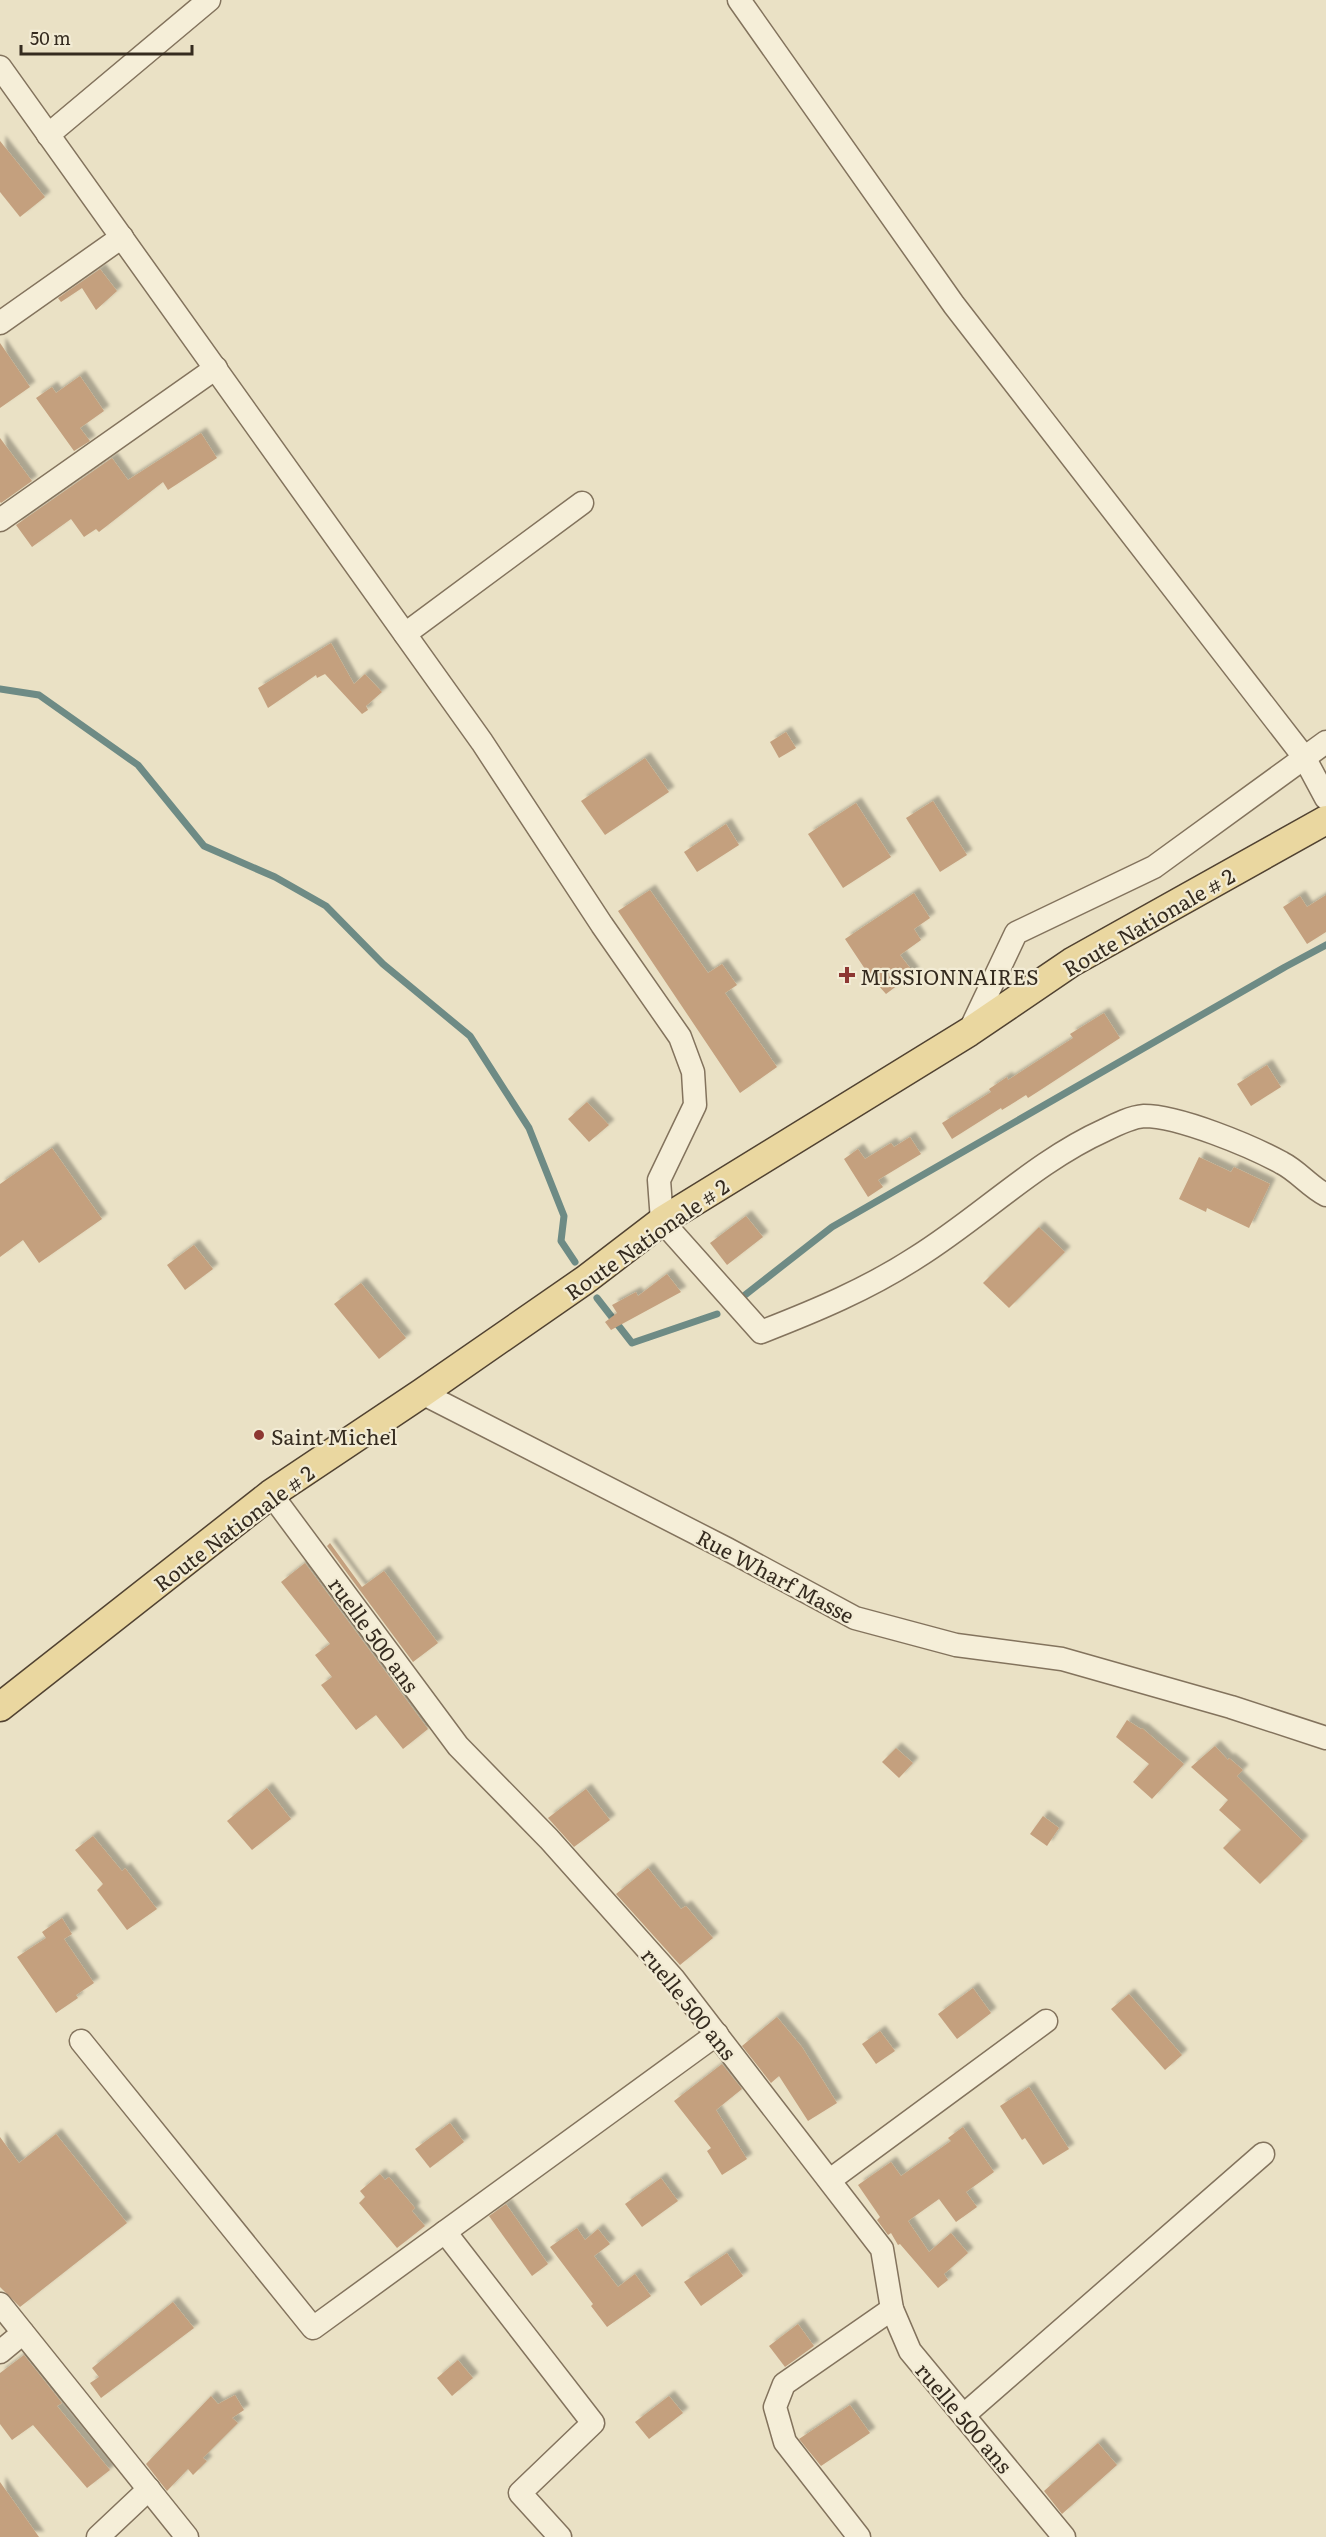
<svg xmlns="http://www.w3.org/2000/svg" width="1326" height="2537" font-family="Literata,serif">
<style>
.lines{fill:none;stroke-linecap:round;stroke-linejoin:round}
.stream{stroke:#6e8b85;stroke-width:7}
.building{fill:#c4a07e;filter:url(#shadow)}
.minor-casing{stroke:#83735d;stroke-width:25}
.major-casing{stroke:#514231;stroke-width:31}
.minor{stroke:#f5eed8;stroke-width:22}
.major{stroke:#ead7a0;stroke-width:28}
.poi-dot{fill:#8d3732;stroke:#f2ebd4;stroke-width:2}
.labels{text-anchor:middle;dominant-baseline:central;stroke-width:4.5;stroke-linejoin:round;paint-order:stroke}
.street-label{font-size:21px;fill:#352b1f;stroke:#f2ebd4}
.poi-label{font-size:21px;fill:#352b1f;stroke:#f2ebd4;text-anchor:start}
</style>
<defs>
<filter id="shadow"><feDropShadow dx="5.5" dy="-5.5" stdDeviation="1.5" flood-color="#0004"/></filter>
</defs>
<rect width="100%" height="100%" fill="#eae1c5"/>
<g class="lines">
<g class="stream">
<polyline points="0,689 39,695 138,765 204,846 275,877 326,906 383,964 470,1036 529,1128 564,1216 561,1241 575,1262"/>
<polyline points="745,1295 832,1227 1285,967 1326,945"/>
<polyline points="597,1298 632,1343 717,1314"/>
</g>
</g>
<g class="building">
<polygon points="0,141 45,197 20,217 0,192"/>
<polygon points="100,269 117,291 96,310 82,288 61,302 58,298"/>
<polygon points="0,343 30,387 0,408"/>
<polygon points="80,376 104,411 80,428 90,441 74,451 36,398 52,387 56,393"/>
<polygon points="201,433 217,458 168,490 163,482 99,532 96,529 84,537 71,519 32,547 16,525 112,458 128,480"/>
<polygon points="0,438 32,481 1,503 0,502"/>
<polygon points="331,643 354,684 365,674 382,692 366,706 368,710 362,714 325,674 317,678 316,675 268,708 258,688"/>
<polygon points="786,732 796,748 779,758 770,742"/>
<polygon points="645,758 669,792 605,835 581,801"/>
<polygon points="933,801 967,855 940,872 906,818"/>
<polygon points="856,803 891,857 843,888 808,834"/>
<polygon points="726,824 739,845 697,872 684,852"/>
<polygon points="650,890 708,973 722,964 737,985 725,993 777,1067 740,1093 618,911"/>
<polygon points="914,893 930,918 914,929 921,940 900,955 914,973 886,994 869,975 845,939"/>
<polygon points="1326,895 1326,932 1307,944 1283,907 1300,896 1307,907"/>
<polygon points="1104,1013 1120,1038 1042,1089 1028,1098 1026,1095 1002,1110 1001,1108 952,1139 942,1123 991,1092 989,1089 1007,1077 1008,1080 1073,1038 1070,1034"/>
<polygon points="1267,1065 1281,1087 1251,1106 1237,1084"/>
<polygon points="587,1102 609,1125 589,1142 568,1119"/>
<polygon points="910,1137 921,1154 878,1180 883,1187 868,1197 844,1159 858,1149 865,1159 891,1143 894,1147"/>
<polygon points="52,1148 102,1219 39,1263 23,1240 0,1257 0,1184"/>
<polygon points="1199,1157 1231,1172 1234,1167 1270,1184 1249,1228 1207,1208 1206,1212 1179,1199"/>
<polygon points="746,1216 763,1237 727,1265 710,1243"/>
<polygon points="1039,1227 1065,1252 1009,1308 983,1283"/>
<polygon points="194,1245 213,1269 185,1290 167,1265"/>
<polygon points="667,1274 681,1292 611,1330 605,1322 617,1313 612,1305 636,1292 638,1296"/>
<polygon points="361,1283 406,1338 379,1359 334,1304"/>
<polygon points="330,1543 362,1587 384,1571 438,1643 413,1662 327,1546"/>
<polygon points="305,1563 428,1729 403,1749 376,1715 356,1730 321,1685 332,1677 315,1655 330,1644 281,1582"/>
<polygon points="1127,1720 1141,1729 1142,1728 1184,1764 1152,1799 1133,1782 1149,1764 1116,1737"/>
<polygon points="1215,1746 1228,1760 1229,1758 1243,1770 1237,1776 1303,1841 1260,1884 1223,1848 1241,1830 1219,1810 1228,1800 1191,1767"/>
<polygon points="896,1748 913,1763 899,1778 882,1762"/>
<polygon points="267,1788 291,1819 252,1850 227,1821"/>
<polygon points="586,1789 610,1820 574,1847 548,1818"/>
<polygon points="1043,1816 1059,1828 1047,1846 1030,1834"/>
<polygon points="93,1836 122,1871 125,1868 157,1909 127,1930 97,1890 103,1884 75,1850"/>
<polygon points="648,1868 681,1909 686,1906 713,1938 680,1965 616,1894"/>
<polygon points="62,1918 72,1934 64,1939 94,1983 76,1995 78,1998 56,2013 17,1957 46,1938 42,1932"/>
<polygon points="973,1988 991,2013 957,2039 938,2014"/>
<polygon points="1129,1994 1182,2055 1165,2070 1111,2009"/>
<polygon points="777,2017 802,2047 837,2103 808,2121 779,2076 771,2083 742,2046"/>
<polygon points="880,2031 895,2051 876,2064 862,2044"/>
<polygon points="722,2064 742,2089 716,2110 747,2159 722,2175 707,2151 711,2148 674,2101"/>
<polygon points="1029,2087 1069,2149 1043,2165 1025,2138 1022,2140 1000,2106"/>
<polygon points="450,2123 464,2142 430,2168 415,2149"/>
<polygon points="963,2127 994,2172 966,2192 977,2207 956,2222 939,2199 908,2221 929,2252 951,2233 968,2253 944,2274 948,2280 938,2288 900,2244 898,2245 891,2233 888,2235 877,2220 880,2217 858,2185 891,2162 901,2176 951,2141 948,2138"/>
<polygon points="56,2134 127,2223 20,2307 0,2287 0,2137 19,2163"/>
<polygon points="380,2174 385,2180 389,2177 415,2208 412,2211 425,2226 397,2248 359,2203 365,2197 360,2191"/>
<polygon points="661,2178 678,2201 642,2227 625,2204"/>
<polygon points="506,2204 548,2264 532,2276 489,2216"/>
<polygon points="577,2228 585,2240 598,2229 610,2244 594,2256 618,2287 635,2274 651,2296 607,2327 591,2306 593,2304 550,2247"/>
<polygon points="727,2253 743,2276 701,2306 684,2282"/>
<polygon points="173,2302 194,2328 101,2398 90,2383 99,2377 92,2368"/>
<polygon points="798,2324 814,2346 785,2367 769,2346"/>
<polygon points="24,2355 62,2403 57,2406 110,2470 87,2488 33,2425 12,2440 0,2424 0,2373"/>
<polygon points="458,2360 473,2378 452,2396 437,2378"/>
<polygon points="235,2395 244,2410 232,2418 238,2423 203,2458 207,2461 193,2475 188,2469 167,2491 146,2464 211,2396 218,2404"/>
<polygon points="669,2396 683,2413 649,2439 635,2422"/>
<polygon points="850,2405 870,2433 821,2466 799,2439"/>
<polygon points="1098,2443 1117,2465 1062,2514 1044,2491"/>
<polygon points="0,2482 39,2537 0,2537"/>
</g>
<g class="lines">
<defs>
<g id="minor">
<polyline points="739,0 954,305 1304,757 1326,798"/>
<path d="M0 67 482 742 602 925 680 1037 693 1072 695 1105 659 1180 662 1221 761 1332C815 1311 868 1289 917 1257 981 1217 1036 1161 1105 1130 1117 1124 1131 1117 1144 1116 1179 1116 1251 1146 1282 1163 1298 1171 1310 1187 1326 1195"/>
<polyline points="48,135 209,0"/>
<polyline points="0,323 122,237"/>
<polyline points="0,520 216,368"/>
<polyline points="405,634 582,503"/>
<polyline points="969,1032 1016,933 1154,867 1326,742"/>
<polyline points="422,1393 727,1549 855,1618 956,1645 1062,1659 1231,1707 1326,1738"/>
<polyline points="271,1494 458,1746 549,1839 673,1978 882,2249 892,2309 910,2351 1064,2537"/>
<polyline points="81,2041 313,2328 717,2034"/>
<polyline points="830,2180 1046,2021"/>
<polyline points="445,2232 593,2423 520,2493 560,2537"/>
<polyline points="0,2304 187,2537"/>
<polyline points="0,2352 23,2333"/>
<polyline points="964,2415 1263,2154"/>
<polyline points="98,2537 149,2489"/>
<polyline points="859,2537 785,2442 775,2407 784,2384 892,2309"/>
</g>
<polyline id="major" points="0,1707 271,1494 422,1393 585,1280 662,1221 969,1032 1072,962 1326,820"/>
</defs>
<use href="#minor" class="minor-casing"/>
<use href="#major" class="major-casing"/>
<use href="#minor" class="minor"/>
<use href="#major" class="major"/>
</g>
<g class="poi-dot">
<path d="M844 966h6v6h6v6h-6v6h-6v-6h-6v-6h6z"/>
<circle cx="259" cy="1435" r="6"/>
</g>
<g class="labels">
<g class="street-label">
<text transform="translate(1148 921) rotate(-30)">Route Nationale # 2</text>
<text transform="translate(646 1238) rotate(-35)">Route Nationale # 2</text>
<text transform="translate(233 1527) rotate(-37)">Route Nationale # 2</text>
<text transform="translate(776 1575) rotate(28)">Rue Wharf Masse</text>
<text transform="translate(375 1634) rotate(54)">ruelle 500 ans</text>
<text transform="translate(690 2003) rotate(51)">ruelle 500 ans</text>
<text transform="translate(965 2417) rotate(50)">ruelle 500 ans</text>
</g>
<g class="poi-label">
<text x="860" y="975">MISSIONNAIRES</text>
<text x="271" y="1435">Saint Michel</text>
</g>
</g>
<path d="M21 45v9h171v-9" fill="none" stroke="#352b1f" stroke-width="3"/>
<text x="30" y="45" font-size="18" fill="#352b1f" stroke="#f2ebd4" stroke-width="4.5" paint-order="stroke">50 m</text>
</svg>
